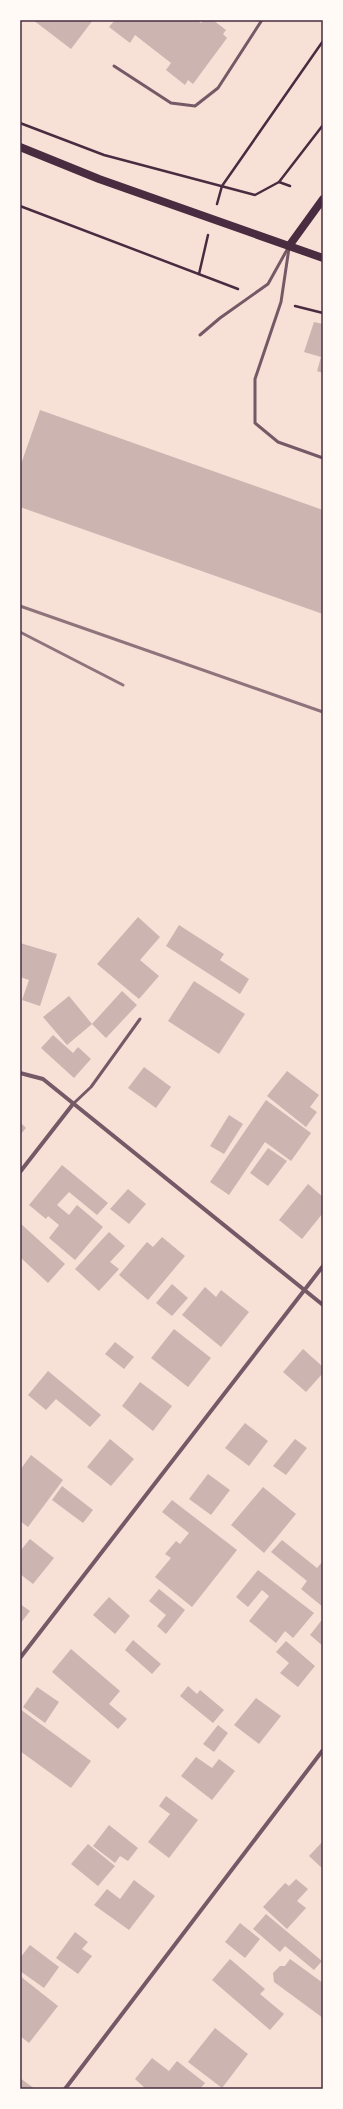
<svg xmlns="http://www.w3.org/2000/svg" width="343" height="2109" font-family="'Nunito Sans',sans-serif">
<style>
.building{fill:#ccb4b1}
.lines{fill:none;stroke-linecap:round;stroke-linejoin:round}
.path{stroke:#4a2c40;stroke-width:2.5}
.service{stroke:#755966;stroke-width:3}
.minor{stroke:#755966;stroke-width:4}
.secondary{stroke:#4a2c40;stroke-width:8}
.rail{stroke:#8f747c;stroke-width:3}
.neatline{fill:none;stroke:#4a2c40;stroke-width:1.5}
</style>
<rect width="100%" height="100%" fill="#f7e1d7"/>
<g class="building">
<polygon points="33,20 93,20 71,49"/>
<polygon points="115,20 197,20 201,23 204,20 213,20 226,30 223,34 227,38 193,84 188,80 185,85 166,70 171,63 135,35 130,43 109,27"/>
<polygon points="314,322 323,324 323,373 317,371 321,357 304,352"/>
<polygon points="40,410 323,510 323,614 20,507 20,467"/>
<polygon points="138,917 160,937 140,960 159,976 139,999 97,964"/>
<polygon points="179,925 224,954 220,960 249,979 240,994 166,946"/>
<polygon points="20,943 57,954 40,1006 22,1000 29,980 20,977"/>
<polygon points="194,981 245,1014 219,1054 168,1021"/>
<polygon points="122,991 137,1005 106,1038 92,1024 67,1045 43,1017 69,996 92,1024"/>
<polygon points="53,1035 73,1053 78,1047 91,1059 74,1078 41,1048"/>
<polygon points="144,1067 171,1087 156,1108 128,1088"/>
<polygon points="287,1071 319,1095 310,1107 317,1112 306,1127 267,1096"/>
<polygon points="266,1100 311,1133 291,1161 265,1142 229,1195 210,1182"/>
<polygon points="229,1115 243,1124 224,1154 210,1146"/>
<polygon points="20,1122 26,1128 20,1135"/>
<polygon points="268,1148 287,1161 268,1186 250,1173"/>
<polygon points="62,1165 108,1203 97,1215 69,1192 57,1205 69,1215 77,1205 103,1227 75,1260 49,1238 59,1225 48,1216 46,1219 29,1205"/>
<polygon points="308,1184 323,1197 323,1213 302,1239 279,1220"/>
<polygon points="128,1189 146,1204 129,1224 110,1209"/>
<polygon points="20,1223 65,1264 48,1283 20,1257"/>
<polygon points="109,1232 125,1246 110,1262 119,1269 99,1291 75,1269"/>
<polygon points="162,1237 185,1256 148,1300 119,1275 147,1242 153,1247"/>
<polygon points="172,1284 188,1298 172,1316 156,1303"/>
<polygon points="205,1287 216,1297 221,1290 249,1312 221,1347 182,1315"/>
<polygon points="174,1329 211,1358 188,1387 151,1358"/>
<polygon points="115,1342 134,1357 124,1369 105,1354"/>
<polygon points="303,1349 323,1367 323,1373 306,1392 283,1372"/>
<polygon points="48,1371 101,1415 90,1427 56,1399 46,1410 28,1395"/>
<polygon points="140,1382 172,1406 153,1431 122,1406"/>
<polygon points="245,1423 268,1441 249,1466 225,1448"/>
<polygon points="110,1439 134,1459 111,1486 87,1467"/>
<polygon points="295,1439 307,1448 286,1475 273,1466"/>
<polygon points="31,1455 63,1480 28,1527 20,1521 20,1470"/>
<polygon points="208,1474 230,1490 211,1515 189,1499"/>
<polygon points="62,1486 93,1510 83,1523 52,1500"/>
<polygon points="263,1487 296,1514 264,1553 231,1525"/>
<polygon points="172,1500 237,1550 192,1607 155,1577 171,1558 165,1554 176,1541 180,1544 189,1533 162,1512"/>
<polygon points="30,1539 54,1558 33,1584 20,1574 20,1551"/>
<polygon points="282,1540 317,1568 323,1561 323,1607 301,1589 307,1581 271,1552"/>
<polygon points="258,1570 314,1613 293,1638 285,1631 276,1643 249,1621 269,1596 262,1590 248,1607 236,1597"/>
<polygon points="159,1589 185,1610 166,1634 157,1626 166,1615 149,1601"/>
<polygon points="109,1597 130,1616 115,1634 93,1615"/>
<polygon points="20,1604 30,1611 20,1624"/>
<polygon points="321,1621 323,1622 323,1646 310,1635"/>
<polygon points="133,1640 161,1664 152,1674 125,1650"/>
<polygon points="286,1641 315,1666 298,1687 280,1673 289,1663 276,1652"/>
<polygon points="71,1649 120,1691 109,1704 127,1719 118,1729 52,1672"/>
<polygon points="188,1686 197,1694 200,1690 224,1710 213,1723 180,1696"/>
<polygon points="37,1687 59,1702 45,1723 23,1707"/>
<polygon points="256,1698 281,1716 259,1744 234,1725"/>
<polygon points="20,1709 91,1761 71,1788 20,1751"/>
<polygon points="218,1725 228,1733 214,1752 203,1744"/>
<polygon points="196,1757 212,1768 219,1759 235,1771 212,1800 181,1776"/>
<polygon points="166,1796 198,1820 169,1858 148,1842 170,1814 159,1806"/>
<polygon points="109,1825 138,1848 128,1861 120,1856 115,1863 93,1846"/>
<polygon points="323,1841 323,1869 309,1856"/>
<polygon points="88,1844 115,1866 98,1886 71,1864"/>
<polygon points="296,1879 308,1889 297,1901 306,1908 287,1929 263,1907 285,1883 289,1886"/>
<polygon points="134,1880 155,1896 129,1930 94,1905 107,1889 120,1899"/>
<polygon points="266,1914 322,1961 314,1970 285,1946 280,1952 253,1929"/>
<polygon points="240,1923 260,1939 245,1958 225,1942"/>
<polygon points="75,1932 88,1942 82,1949 92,1956 78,1974 56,1958"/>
<polygon points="30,1945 59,1967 44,1988 20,1971 20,1958"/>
<polygon points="230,1959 265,1989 260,1994 284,2014 270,2030 212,1980"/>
<polygon points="290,1959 323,1983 323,2018 274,1982 273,1973 280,1966 285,1966"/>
<polygon points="20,1976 58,2006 29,2043 20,2036"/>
<polygon points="215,2028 248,2054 222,2088 188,2062"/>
<polygon points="152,2058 169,2071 177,2061 205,2083 200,2089 146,2089 135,2079"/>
<polygon points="20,2078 35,2089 20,2089"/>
</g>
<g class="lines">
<g class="path">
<polyline points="20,123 104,155 255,195 279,182 290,186"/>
<polyline points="279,182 323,125"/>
<polyline points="217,204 222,186 323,41"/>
<polyline points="20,206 238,289"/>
<polyline points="199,274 208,235"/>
<polyline points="295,306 323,313"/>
</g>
<g class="service">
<polyline points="114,66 171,103 195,106 218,88 262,20"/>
<polyline points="289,248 281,302 255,379 255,423 278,442 323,458"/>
<polyline points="200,335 220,318 268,284 288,248"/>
<polyline points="73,1104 91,1087 140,1019"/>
</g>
<g class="minor">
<polyline points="20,1073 43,1079 323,1305"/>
<polyline points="20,1172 73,1104"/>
<polyline points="20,1658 323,1266"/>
<polyline points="65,2089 323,1750"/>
</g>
<g class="secondary">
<polyline points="20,147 99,179 323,258"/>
<polyline points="289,246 323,199"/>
</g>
<g class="rail">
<polyline points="20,606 323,712"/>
<polyline points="20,632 123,685"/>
</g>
</g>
<rect width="343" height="2109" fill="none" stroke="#fffaf5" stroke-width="42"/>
<rect x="21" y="21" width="301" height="2067" class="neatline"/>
</svg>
